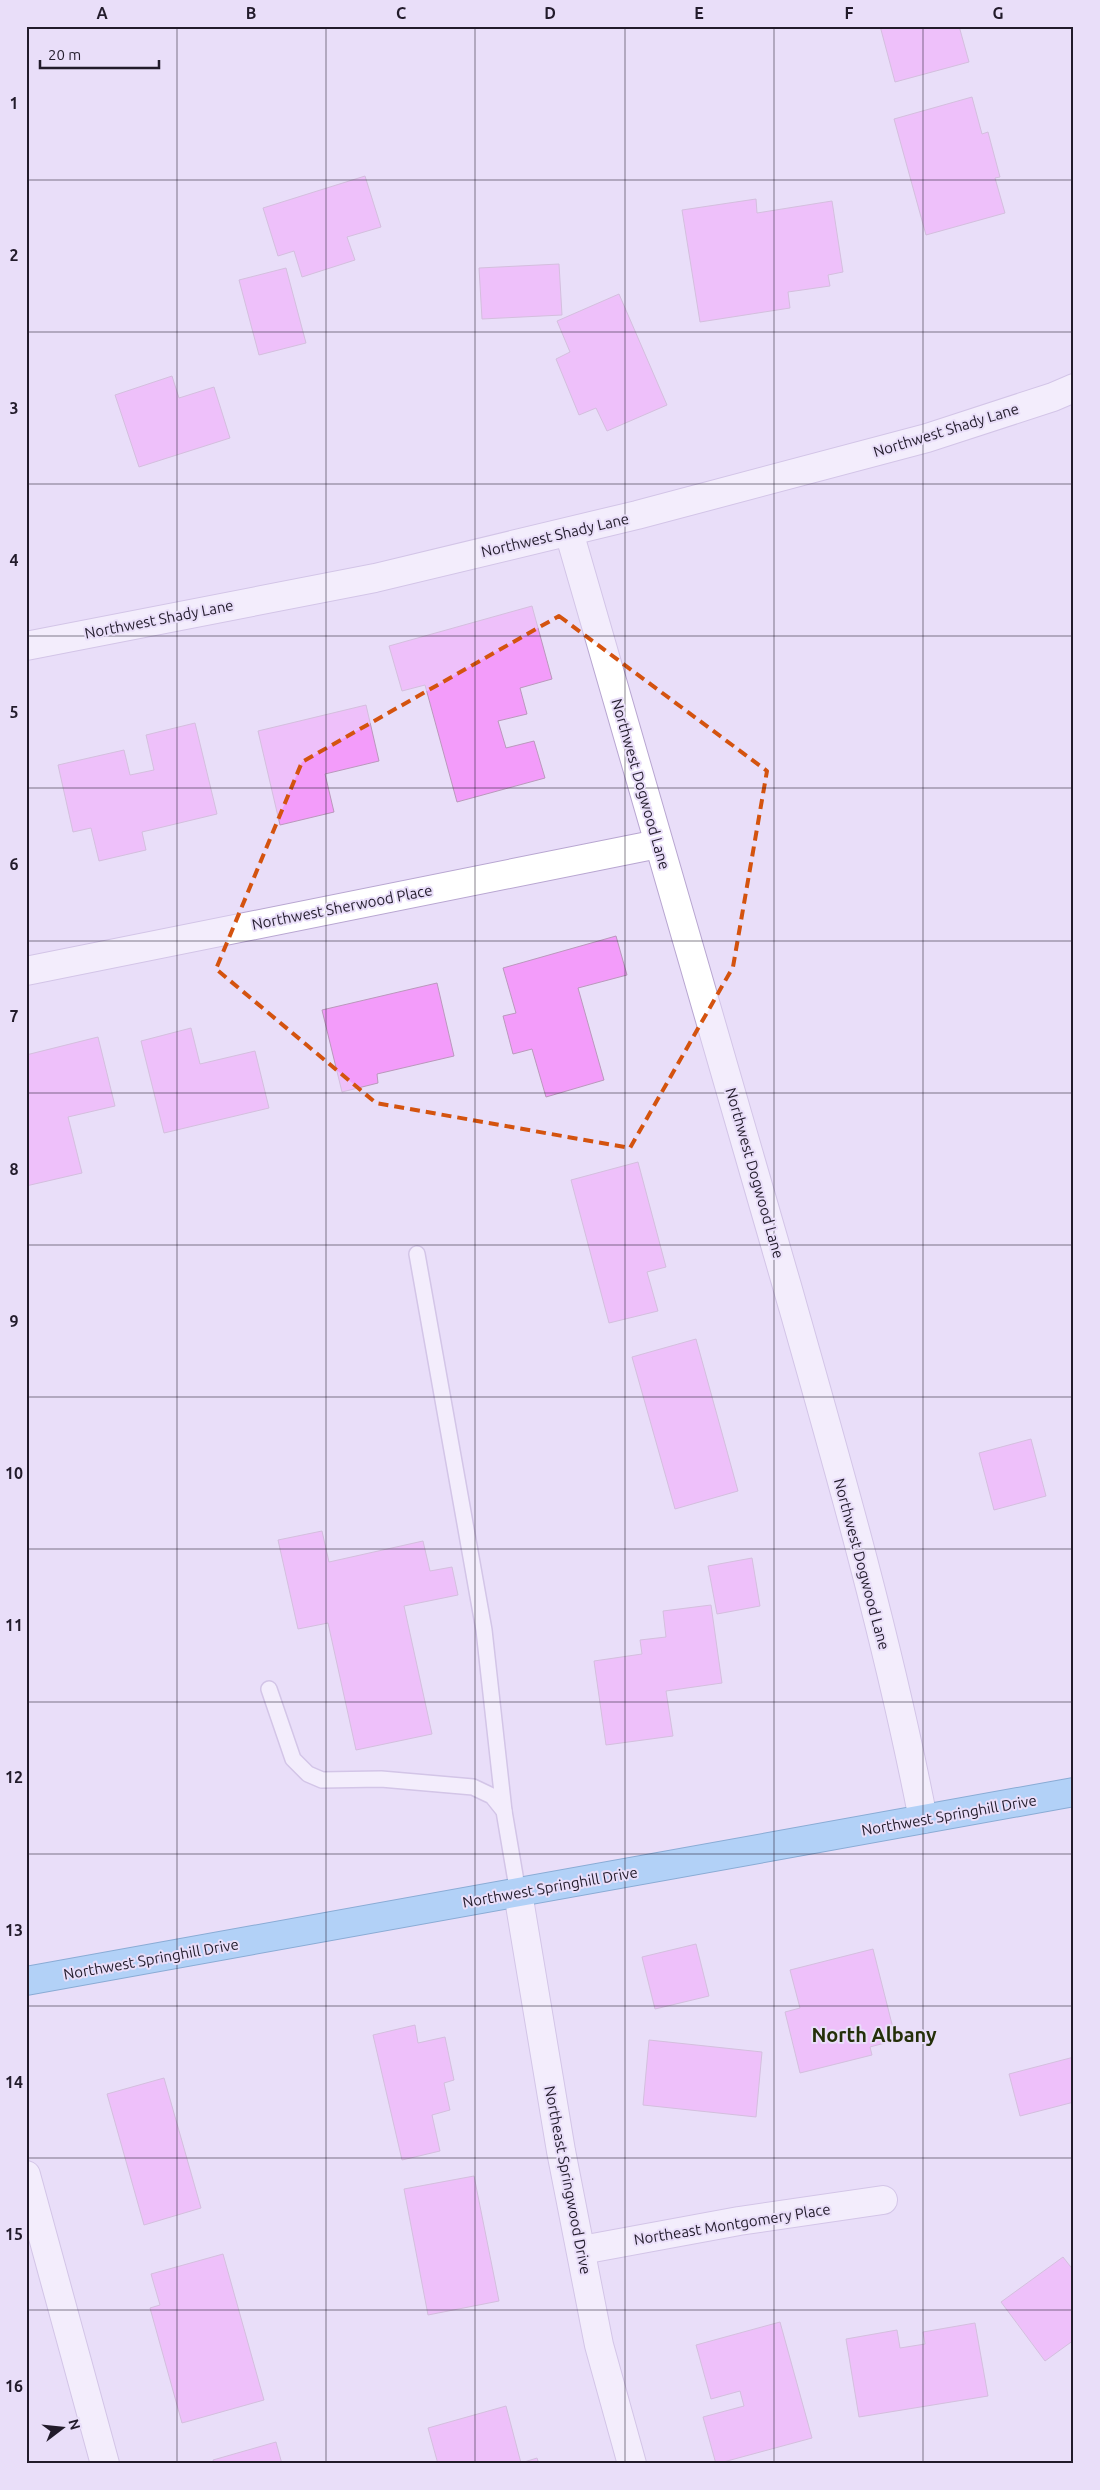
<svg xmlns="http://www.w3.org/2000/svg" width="1100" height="2490" font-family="Ubuntu,sans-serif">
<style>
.building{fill:#f39cfa;stroke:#ba98bc}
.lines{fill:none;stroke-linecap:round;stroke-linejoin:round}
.service-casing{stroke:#b8a6d1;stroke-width:18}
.minor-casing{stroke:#b8a6d1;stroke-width:30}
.primary-casing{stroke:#176ea8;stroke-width:30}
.service{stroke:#fff;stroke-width:15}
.minor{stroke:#fff;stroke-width:28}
.primary{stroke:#70c2f4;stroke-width:28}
.marked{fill:none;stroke:#d4530f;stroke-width:4;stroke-dasharray:10 6;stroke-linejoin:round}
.grid{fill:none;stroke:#221b2b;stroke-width:1;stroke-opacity:0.55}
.labels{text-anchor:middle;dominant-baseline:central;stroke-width:4;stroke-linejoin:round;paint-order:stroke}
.street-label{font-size:15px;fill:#221b2b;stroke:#e9def9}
.district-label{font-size:20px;font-weight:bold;fill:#242f09;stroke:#e9def9}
.neatline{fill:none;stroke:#221b2b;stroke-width:2}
.grid-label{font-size:16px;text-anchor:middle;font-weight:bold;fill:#221b2b}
</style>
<rect width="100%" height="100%" fill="#e9def9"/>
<g class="building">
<polygon points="880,26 959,26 969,62 895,82"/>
<polygon points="972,97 982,134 988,132 1000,177 995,178 1005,213 926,235 894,119"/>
<polygon points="365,176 381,227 347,237 355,260 302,277 294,251 278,256 263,208"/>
<polygon points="756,199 757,213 832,201 843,272 828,275 830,286 788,292 790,308 700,322 682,210"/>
<polygon points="559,264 562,315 482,319 479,268"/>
<polygon points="286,268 306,343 259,355 239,280"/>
<polygon points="619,294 667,405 607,431 596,408 579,415 556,359 570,352 557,321"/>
<polygon points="172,376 179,398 214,387 230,438 139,467 115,395"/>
<polygon points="532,606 552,679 520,688 527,714 498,721 506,748 534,741 545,778 457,802 425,685 402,691 389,646"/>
<polygon points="366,705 379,761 325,774 334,812 280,825 258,731"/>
<polygon points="195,723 217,814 142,832 146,850 99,861 91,828 73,832 58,765 124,750 130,775 154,770 146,735"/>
<polygon points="616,936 627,975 578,988 604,1080 546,1097 532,1049 513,1054 503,1016 516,1013 503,968"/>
<polygon points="437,983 454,1056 377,1074 378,1083 342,1092 322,1010"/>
<polygon points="191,1028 200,1064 255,1051 269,1108 164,1133 141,1041"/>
<polygon points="98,1037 115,1106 68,1117 82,1173 26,1186 26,1055"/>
<polygon points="638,1162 666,1267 647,1272 658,1311 609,1323 571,1180"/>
<polygon points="696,1339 738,1491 675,1509 632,1357"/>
<polygon points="1031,1439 1046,1496 994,1510 979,1453"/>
<polygon points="322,1531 329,1562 423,1541 430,1571 452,1567 458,1595 404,1606 432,1734 356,1750 328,1623 298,1629 278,1540"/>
<polygon points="752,1558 760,1606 717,1614 708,1566"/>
<polygon points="711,1605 722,1683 666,1691 673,1736 606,1745 594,1661 642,1654 640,1640 666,1637 663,1611"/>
<polygon points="696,1944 709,1996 655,2009 642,1957"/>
<polygon points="873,1949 896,2040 870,2047 872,2055 800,2073 785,2012 800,2008 790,1970"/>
<polygon points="415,2025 418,2043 445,2037 454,2080 444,2083 450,2110 432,2115 440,2151 402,2160 373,2035"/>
<polygon points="649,2040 762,2052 756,2117 643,2105"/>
<polygon points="1074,2057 1074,2102 1020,2116 1009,2074"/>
<polygon points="164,2078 201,2208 144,2225 107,2094"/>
<polygon points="474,2176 499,2301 428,2315 404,2189"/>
<polygon points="223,2254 264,2400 182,2423 150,2308 160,2305 151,2274"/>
<polygon points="1063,2257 1074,2271 1074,2340 1045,2361 1001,2302"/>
<polygon points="780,2322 812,2438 716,2464 703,2417 744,2406 740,2391 711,2399 696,2345"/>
<polygon points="975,2323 988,2396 859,2417 846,2339 897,2330 900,2348 925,2344 923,2332"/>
<polygon points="506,2406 521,2463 537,2458 539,2464 438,2464 428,2428"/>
<polygon points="276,2442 282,2464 214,2464 213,2460"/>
</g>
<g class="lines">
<defs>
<g id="service">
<polyline points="417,1254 484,1630 504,1811"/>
<polyline points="269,1689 293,1759 308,1774 322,1780 381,1779 473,1787 492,1796 504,1811 518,1893"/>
</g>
<g id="minor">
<path d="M569 532C641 783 715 1034 787 1286 837 1462 888 1639 923 1819"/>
<polyline points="26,646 375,578 637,515 927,438 1053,397 1074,388"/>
<polyline points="26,971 658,844"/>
<polyline points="518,1893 561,2151 599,2345 632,2464"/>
<polyline points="26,2175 105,2464"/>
<polyline points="582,2250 739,2221 883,2200"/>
</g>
<polyline id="primary" points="26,1981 1074,1792"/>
</defs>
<use href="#service" class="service-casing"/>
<use href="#minor" class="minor-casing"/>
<use href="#primary" class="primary-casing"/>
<use href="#service" class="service"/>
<use href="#minor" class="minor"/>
<use href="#primary" class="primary"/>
</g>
<path d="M0 0H1100V2490H0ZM559 616 767 771 733 967 630 1148 376 1103 216 969 302 762Z" fill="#e9def9" fill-opacity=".55" fill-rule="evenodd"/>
<path class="marked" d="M559 616 767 771 733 967 630 1148 376 1103 216 969 302 762Z"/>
<path class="grid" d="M177 26V2464M326 26V2464M475 26V2464M625 26V2464M774 26V2464M923 26V2464M26 180H1074M26 332H1074M26 484H1074M26 636H1074M26 788H1074M26 941H1074M26 1093H1074M26 1245H1074M26 1397H1074M26 1549H1074M26 1702H1074M26 1854H1074M26 2006H1074M26 2158H1074M26 2310H1074"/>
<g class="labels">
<g class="street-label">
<text transform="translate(946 430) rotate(-17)">Northwest Shady Lane</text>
<text transform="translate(555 535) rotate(-13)">Northwest Shady Lane</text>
<text transform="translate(159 619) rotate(-11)">Northwest Shady Lane</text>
<text transform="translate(641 784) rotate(74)">Northwest Dogwood Lane</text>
<text transform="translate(342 907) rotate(-11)">Northwest Sherwood Place</text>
<text transform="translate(755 1173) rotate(74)">Northwest Dogwood Lane</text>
<text transform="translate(862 1564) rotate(75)">Northwest Dogwood Lane</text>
<text transform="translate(949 1815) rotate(-10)">Northwest Springhill Drive</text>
<text transform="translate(550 1887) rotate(-10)">Northwest Springhill Drive</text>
<text transform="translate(151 1959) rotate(-10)">Northwest Springhill Drive</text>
<text transform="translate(568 2180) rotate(79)">Northeast Springwood Drive</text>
<text transform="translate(732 2224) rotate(-9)">Northeast Montgomery Place</text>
</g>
<g class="district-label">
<text x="874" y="2034">North Albany</text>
</g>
</g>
<rect width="1100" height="2490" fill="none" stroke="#e9def9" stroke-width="55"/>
<g transform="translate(62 2428) rotate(74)" stroke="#e9def9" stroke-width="4" paint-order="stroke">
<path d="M0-4L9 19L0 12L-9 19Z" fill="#221b2b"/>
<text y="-8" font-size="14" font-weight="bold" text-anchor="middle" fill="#221b2b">N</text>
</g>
<path d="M40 60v8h119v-8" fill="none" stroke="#221b2b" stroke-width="2.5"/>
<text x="48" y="60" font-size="15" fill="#221b2b" stroke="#e9def9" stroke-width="4" paint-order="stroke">20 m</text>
<rect x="28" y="28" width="1044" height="2434" class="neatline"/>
<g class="grid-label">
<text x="102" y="19">A</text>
<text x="251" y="19">B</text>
<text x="401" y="19">C</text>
<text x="550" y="19">D</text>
<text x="699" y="19">E</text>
<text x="849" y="19">F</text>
<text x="998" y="19">G</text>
<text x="14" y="109">1</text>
<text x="14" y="261">2</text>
<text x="14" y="414">3</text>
<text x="14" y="566">4</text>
<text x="14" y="718">5</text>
<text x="14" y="870">6</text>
<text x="14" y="1022">7</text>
<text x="14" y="1175">8</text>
<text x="14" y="1327">9</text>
<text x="14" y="1479">10</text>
<text x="14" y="1631">11</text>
<text x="14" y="1783">12</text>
<text x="14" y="1936">13</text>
<text x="14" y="2088">14</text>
<text x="14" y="2240">15</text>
<text x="14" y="2392">16</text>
</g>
</svg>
